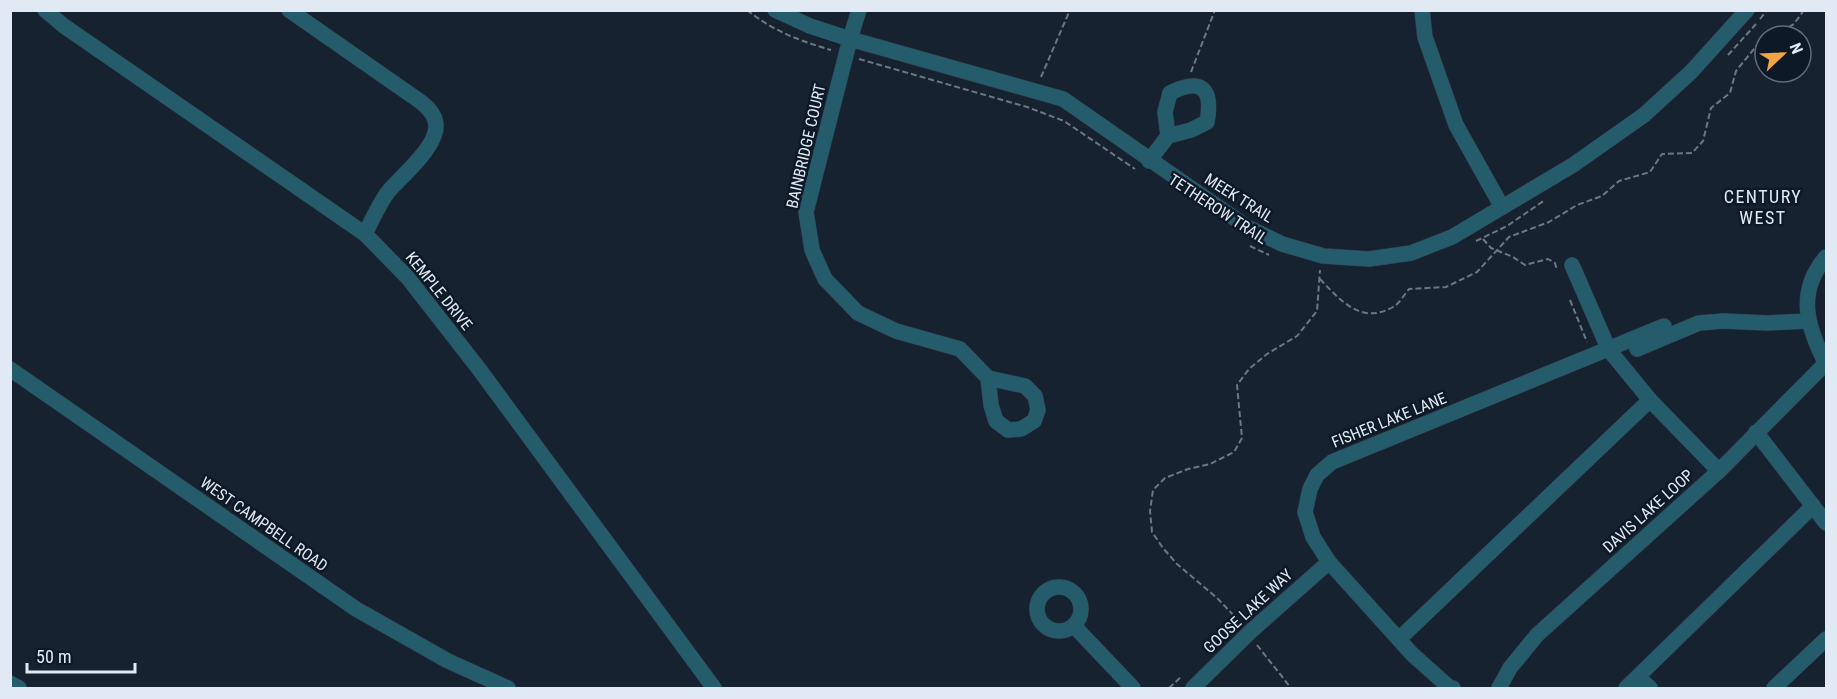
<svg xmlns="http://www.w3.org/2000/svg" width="1837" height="699" font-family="'Roboto Condensed',sans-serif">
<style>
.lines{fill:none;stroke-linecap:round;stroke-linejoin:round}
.minor-casing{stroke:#333e4c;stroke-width:16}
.path{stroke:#6d7784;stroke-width:2;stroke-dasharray:6 3;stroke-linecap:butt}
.minor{stroke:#255c6c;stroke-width:15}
.labels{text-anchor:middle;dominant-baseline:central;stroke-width:5;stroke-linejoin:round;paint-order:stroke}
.street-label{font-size:16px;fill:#e1e9f4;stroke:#0d1927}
.neighbourhood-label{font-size:18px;letter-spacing:1.5px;fill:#e1e9f4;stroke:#0d1927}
</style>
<rect width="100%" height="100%" fill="#172231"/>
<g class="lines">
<defs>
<g id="minor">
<polyline points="45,10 64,26 365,234 408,278 479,369 714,688"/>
<path d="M289 10 421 102C427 107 433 112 435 120 443 143 401 176 388 192 379 204 372 220 365 234"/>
<polyline points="775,10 810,26 850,39 1063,99 1247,227 1282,244 1323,256 1369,259 1411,253 1452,237 1573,165 1644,115 1691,72 1747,10"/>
<polyline points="859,10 850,39 806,212 812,250 825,279 858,313 896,331 960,349 988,378 1025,386 1035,396 1038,410 1034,421 1021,429 1008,430 996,421 991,405 988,378"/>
<polyline points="1422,10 1425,37 1456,125 1502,207"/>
<path d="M1149 161 1168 136 1191 130 1207 122C1213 89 1202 77 1170 93L1165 112 1168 136"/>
<path d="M1826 257C1796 292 1807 327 1826 364"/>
<polyline points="1572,265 1609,350 1650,400 1719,471"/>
<polyline points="1637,349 1699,323 1723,321 1767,323 1808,321"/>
<polyline points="10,369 356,609 448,661 508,688"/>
<polyline points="1756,432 1826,523"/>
<circle cx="1059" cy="609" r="22"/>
<polyline points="1074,626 1133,688"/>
<polyline points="1399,639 1650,400"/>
<polyline points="1638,677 1650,688"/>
<polyline points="10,683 19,688"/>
<polyline points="1193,688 1250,632 1329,562"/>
<polyline points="1453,688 1450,688 1412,654 1329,562 1313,537 1305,512 1310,489 1317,475 1332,462 1664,326"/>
<polyline points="1499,688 1510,668 1537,635 1719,471 1826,363"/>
<polyline points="1626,688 1813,506"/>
<polyline points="1774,688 1826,639"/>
</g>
</defs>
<use href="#minor" class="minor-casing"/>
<g class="path">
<path d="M747 10C773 31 800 41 831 50"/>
<polyline points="1760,19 1767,10"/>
<polyline points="1773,36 1794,24 1804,10"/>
<polyline points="1728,55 1756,24"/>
<polyline points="859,59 1027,107 1064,121 1135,169"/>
<polyline points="1191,72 1215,10"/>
<polyline points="1041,77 1070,10"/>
<polyline points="1483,239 1491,248 1513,257 1525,265 1548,259 1555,263 1557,270"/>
<polyline points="1476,241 1507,226 1545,200"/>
<polyline points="1250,246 1269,255"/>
<path d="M1320 279C1341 301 1361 325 1393 307 1399 304 1404 295 1409 289L1446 287 1477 272 1509 237 1549 222 1577 205 1602 196 1619 181 1650 172 1662 154 1692 153 1703 141 1711 108 1730 93 1736 71 1758 44 1765 40"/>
<polyline points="1570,300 1587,342"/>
<polyline points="1240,622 1217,598 1177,564 1163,548 1152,532 1150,511 1153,490 1165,478 1188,469 1210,464 1234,452 1242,438 1237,385 1249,369 1267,354 1297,336 1317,311 1320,270"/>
<polyline points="1257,645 1291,688"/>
<polyline points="1169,688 1182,676"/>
</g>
<use href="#minor" class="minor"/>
</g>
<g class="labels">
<g class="street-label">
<text transform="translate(806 146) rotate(-77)">BAINBRIDGE COURT</text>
<text transform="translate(1239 198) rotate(32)">MEEK TRAIL</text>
<text transform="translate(1218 209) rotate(33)">TETHEROW TRAIL</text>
<text transform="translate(439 291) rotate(51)">KEMPLE DRIVE</text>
<text transform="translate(1389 420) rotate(-22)">FISHER LAKE LANE</text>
<text transform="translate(1648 511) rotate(-42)">DAVIS LAKE LOOP</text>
<text transform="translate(264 524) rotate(35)">WEST CAMPBELL ROAD</text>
<text transform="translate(1248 611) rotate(-43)">GOOSE LAKE WAY</text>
</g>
<g class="neighbourhood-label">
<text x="1763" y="196">CENTURY<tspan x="1763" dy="21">WEST</tspan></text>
</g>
</g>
<rect width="1837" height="699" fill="none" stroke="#e1e9f4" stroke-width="24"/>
<g transform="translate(1783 54) rotate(67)"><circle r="28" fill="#0d1927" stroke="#626c79" stroke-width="1.5"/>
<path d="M0-4.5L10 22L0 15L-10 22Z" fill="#f3a442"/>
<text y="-9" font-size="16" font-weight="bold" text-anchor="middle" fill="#e1e9f4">N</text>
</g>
<path d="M27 663v9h108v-9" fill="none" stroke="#e1e9f4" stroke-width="3"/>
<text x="36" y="663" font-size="18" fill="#e1e9f4" stroke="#0d1927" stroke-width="4.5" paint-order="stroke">50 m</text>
</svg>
